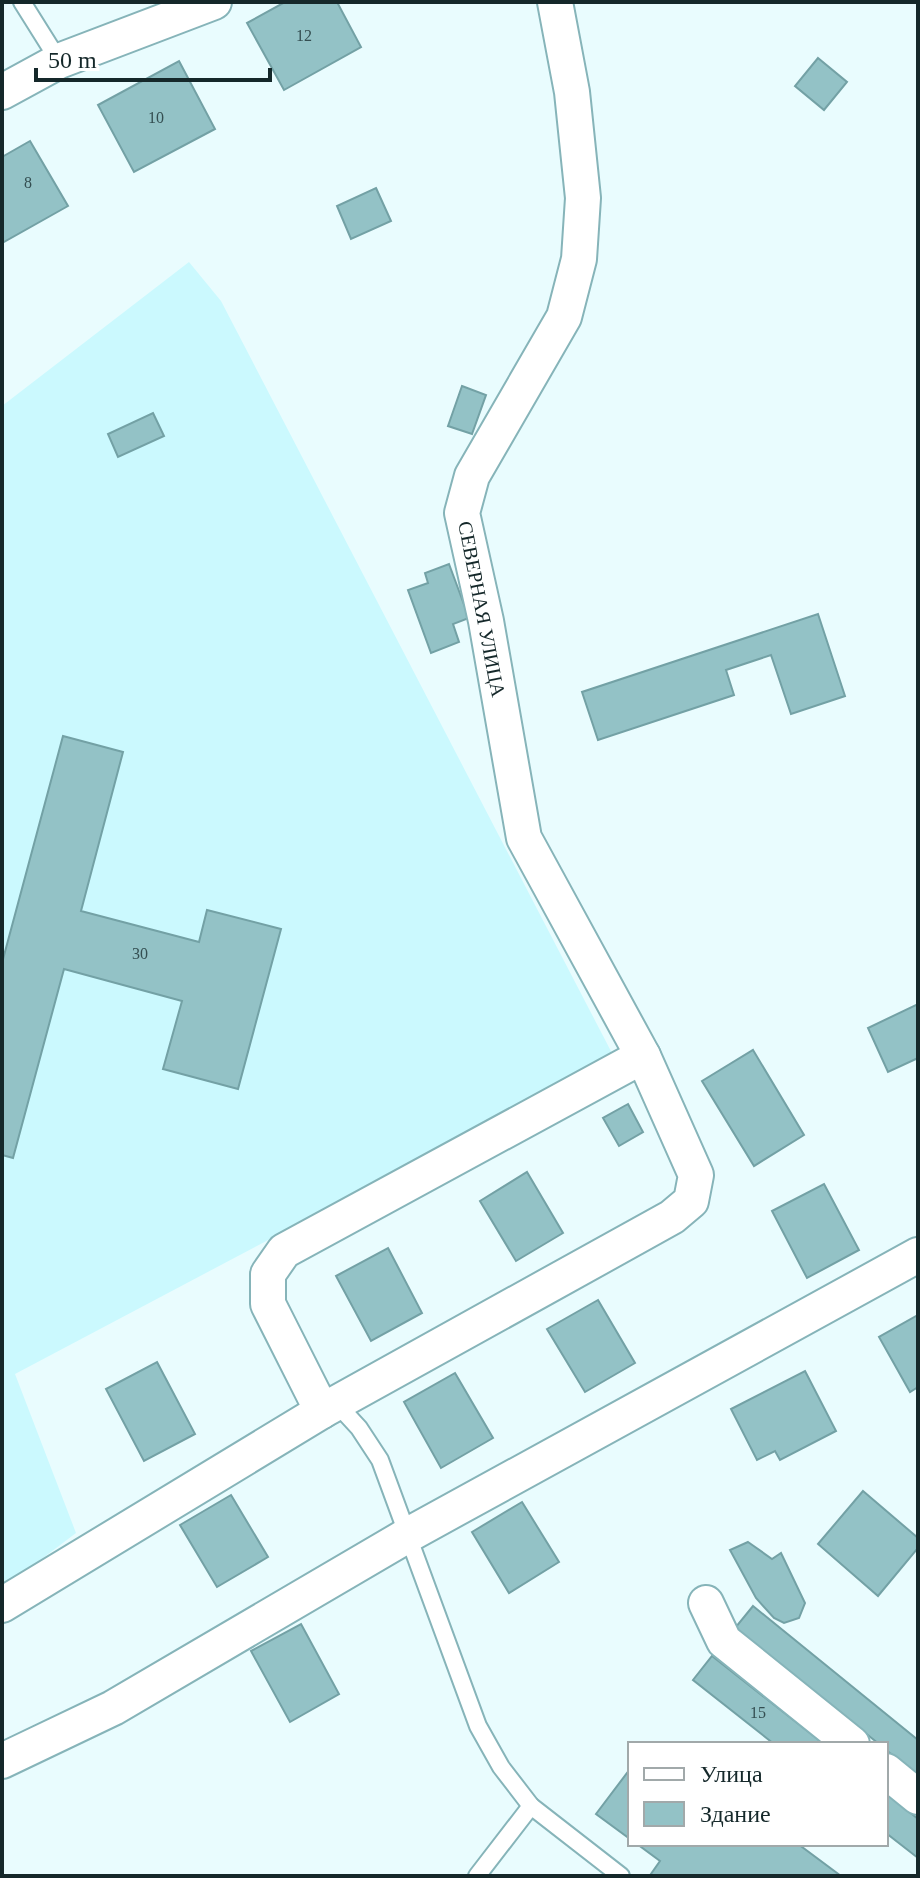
<svg xmlns="http://www.w3.org/2000/svg" width="920" height="1878" font-family="'Times New Roman',serif">
<style>
.built{fill:#cbf9fe}
.building{fill:#93c2c6;stroke:#73a1a5;stroke-width:2}
.lines{fill:none;stroke-linecap:round;stroke-linejoin:round}
.service-casing{stroke:#86b4b9;stroke-width:20}
.minor-casing{stroke:#86b4b9;stroke-width:38}
.service{stroke:#fff;stroke-width:16}
.minor{stroke:#fff;stroke-width:34}
.labels{text-anchor:middle;dominant-baseline:central;stroke-width:6;stroke-linejoin:round;paint-order:stroke}
.number-label{font-size:16px;fill:#344e51}
.street-label{font-size:20px;fill:#15282a;stroke:#fff}
</style>
<rect width="100%" height="100%" fill="#e9fcfe"/>
<polygon class="built" points="189,262 221,301 614,1057 15,1374 76,1533 2,1589 2,406"/>
<g class="building">
<polygon points="285,2 337,2 361,47 284,90 247,23"/>
<polygon points="818,58 847,82 824,110 795,86"/>
<polygon points="179,61 215,129 134,172 98,105"/>
<polygon points="30,141 68,206 2,243 2,157"/>
<polygon points="376,188 391,221 351,239 337,206"/>
<polygon points="462,386 486,395 472,434 448,426"/>
<polygon points="153,413 164,436 118,457 108,434"/>
<polygon points="449,564 469,618 453,624 459,642 431,653 408,590 428,583 425,573"/>
<polygon points="818,614 845,696 791,714 771,655 726,670 734,695 598,740 582,692"/>
<polygon points="63,736 123,752 81,911 199,942 207,910 281,929 238,1089 163,1069 182,1001 64,969 13,1158 2,1155 2,963"/>
<polygon points="918,1004 918,1058 888,1072 868,1028"/>
<polygon points="753,1050 804,1135 754,1166 702,1081"/>
<polygon points="628,1104 643,1132 619,1146 603,1118"/>
<polygon points="527,1172 563,1233 516,1261 480,1201"/>
<polygon points="824,1184 859,1250 807,1278 772,1211"/>
<polygon points="388,1248 422,1313 371,1341 336,1276"/>
<polygon points="598,1300 635,1363 585,1392 547,1329"/>
<polygon points="918,1315 918,1387 910,1392 879,1337"/>
<polygon points="157,1362 195,1434 144,1461 106,1389"/>
<polygon points="805,1371 836,1431 780,1460 775,1451 757,1460 731,1409"/>
<polygon points="455,1373 493,1438 441,1468 404,1402"/>
<polygon points="863,1491 918,1538 918,1548 878,1596 818,1544"/>
<polygon points="231,1495 268,1557 217,1587 180,1525"/>
<polygon points="522,1502 559,1562 509,1593 472,1532"/>
<polygon points="748,1542 772,1559 781,1553 805,1603 799,1618 784,1623 774,1618 756,1598 730,1550"/>
<polygon points="753,1606 918,1740 918,1775 886,1750 886,1744 879,1744 735,1628"/>
<polygon points="301,1624 339,1694 290,1722 251,1651"/>
<polygon points="712,1656 824,1744 774,1744 693,1680"/>
<polygon points="630,1769 630,1839 596,1814"/>
<polygon points="886,1793 918,1819 918,1858 886,1833"/>
<polygon points="637,1844 798,1844 841,1876 653,1876 651,1874 660,1861"/>
</g>
<g class="lines">
<defs>
<g id="service">
<polyline points="22,2 59,61"/>
<polyline points="336,1403 359,1428 380,1460 478,1726 501,1767 531,1806"/>
<polyline points="477,1876 531,1806 621,1876"/>
</g>
<g id="minor">
<polyline points="2,92 59,61 214,2"/>
<polyline points="322,1411 268,1304 268,1274 284,1251 643,1056"/>
<polyline points="706,1603 724,1641 852,1744"/>
<polyline points="2,1605 322,1411 672,1217 691,1201 696,1175 643,1056 524,838 486,621 462,513 472,476 564,317 579,259 583,198 572,92 555,2"/>
<polyline points="2,1761 113,1708 408,1535 918,1255"/>
<polyline points="886,1771 918,1797"/>
</g>
</defs>
<use href="#service" class="service-casing"/>
<use href="#minor" class="minor-casing"/>
<use href="#service" class="service"/>
<use href="#minor" class="minor"/>
</g>
<g class="labels">
<g class="number-label">
<text x="304" y="35">12</text>
<text x="156" y="117">10</text>
<text x="28" y="182">8</text>
<text x="140" y="953">30</text>
<text x="758" y="1712">15</text>
</g>
<g class="street-label">
<text transform="translate(482 609) rotate(79)">СЕВЕРНАЯ УЛИЦА</text>
</g>
</g>
<rect width="920" height="1878" fill="none" stroke="#15282a" stroke-width="8"/>
<rect x="628" y="1742" width="260" height="104" fill="#ffffff" stroke="#a1a9aa" stroke-width="2"/>
<rect x="644" y="1768" width="40" height="12" fill="#ffffff" stroke="#a1a9aa" stroke-width="2"/>
<text x="700" y="1782" font-size="24" fill="#15282a">Улица</text>
<rect x="644" y="1802" width="40" height="24" fill="#93c2c6" stroke="#a1a9aa" stroke-width="2"/>
<text x="700" y="1822" font-size="24" fill="#15282a">Здание</text>
<path d="M36 68v12h234v-12" fill="none" stroke="#15282a" stroke-width="4"/>
<text x="48" y="68" font-size="24" fill="#15282a" stroke="#ffffff" stroke-width="6" paint-order="stroke">50 m</text>
</svg>
